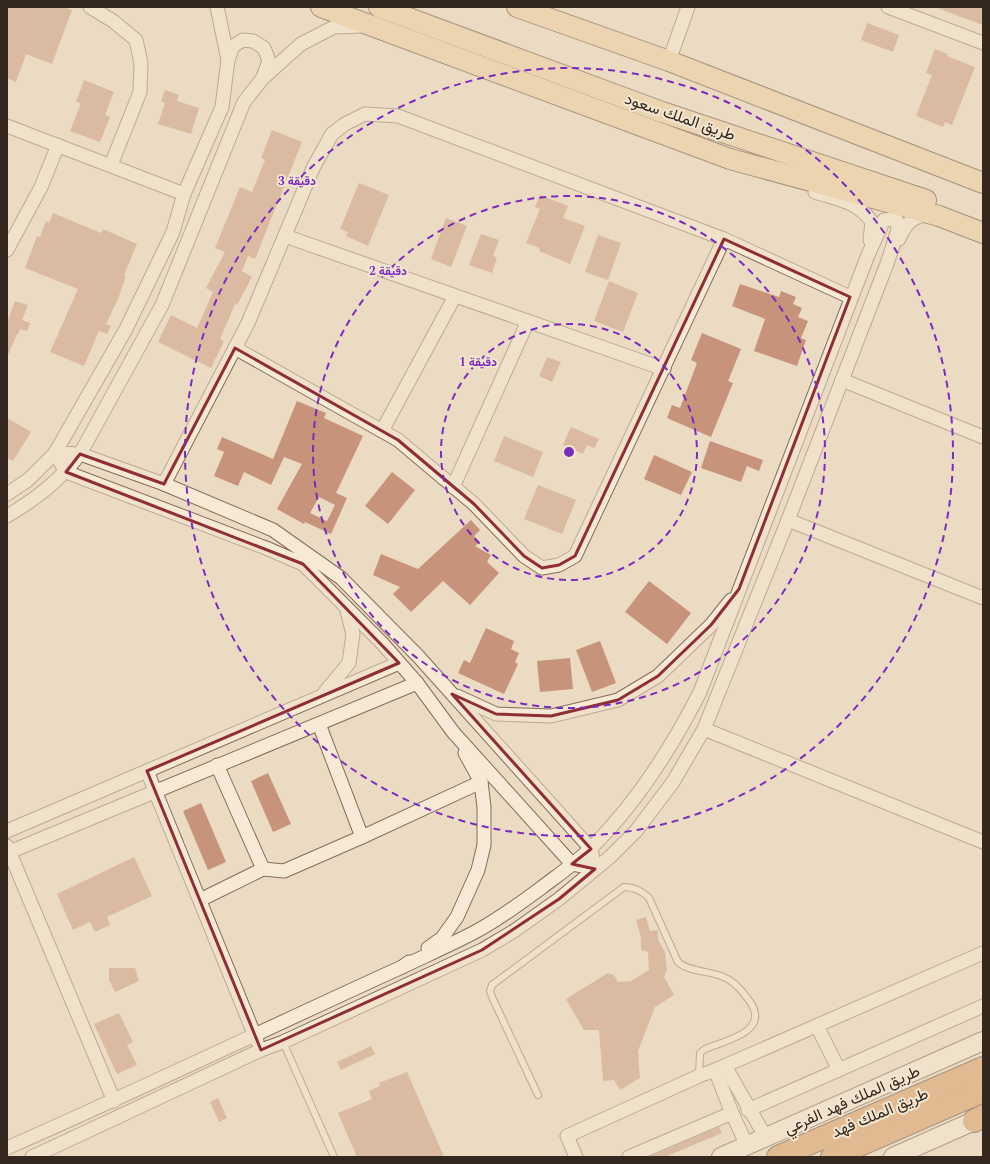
<svg xmlns="http://www.w3.org/2000/svg" width="990" height="1164" font-family="Spectral,Vazirmatn,serif">
<style>
.building{fill:#c7937a;fill-rule:evenodd}
.lines{fill:none;stroke-linecap:round;stroke-linejoin:round}
.service-casing{stroke:#846d5a;stroke-width:8}
.minor-casing{stroke:#846d5a;stroke-width:15}
.secondary-casing{stroke:#654e3e;stroke-width:20}
.primary-casing{stroke:#523c2e;stroke-width:22}
.motorway-casing{stroke:#523c2e;stroke-width:24}
.service{stroke:#f6e9d5;stroke-width:6}
.minor{stroke:#f6e9d5;stroke-width:13}
.secondary{stroke:#f6e9d5;stroke-width:18}
.primary{stroke:#edcc9c;stroke-width:20}
.motorway{stroke:#d69357;stroke-width:22}
.marked{fill:none;stroke:#8f2e37;stroke-width:3;stroke-linejoin:round}
.ring{fill:none;stroke:#7b2cbf;stroke-width:2;stroke-dasharray:7 5}
.labels{text-anchor:middle;dominant-baseline:central;stroke-width:4;stroke-linejoin:round;paint-order:stroke}
.street-label{font-size:16px;fill:#34271e;stroke:#f3e6d1}
.centre{fill:#7b2cbf;stroke:#f3e6d1;stroke-width:2}
.ring-label{font-size:12px;text-anchor:middle;font-weight:bold;fill:#7b2cbf;stroke:#f3e6d1;stroke-width:4;stroke-linejoin:round;paint-order:stroke}
</style>
<rect width="100%" height="100%" fill="#ebdbc2"/>
<g class="building">
<polygon points="9,7 63,7 72,10 52,64 26,54 16,82 7,78 7,13"/>
<polygon points="937,7 983,7 983,25 937,8"/>
<polygon points="867,23 899,35 893,52 861,40"/>
<polygon points="935,49 948,54 947,56 975,67 952,125 945,122 943,127 916,116 932,75 926,73"/>
<polygon points="84,80 114,92 105,115 110,117 100,142 70,131 81,103 76,102"/>
<polygon points="165,90 179,95 177,101 199,108 191,134 158,124 165,103 161,101"/>
<polygon points="272,130 302,142 255,259 248,256 242,271 252,277 237,305 235,304 220,339 224,341 211,368 158,342 171,315 197,328 213,292 206,288 225,252 215,248 240,187 252,192 265,160 261,158"/>
<polygon points="359,183 389,195 368,246 346,236 348,232 340,229"/>
<polygon points="540,195 568,206 563,218 585,226 570,264 539,251 540,248 526,243 540,209 535,207"/>
<polygon points="53,213 101,233 103,229 137,244 124,275 126,276 118,299 106,324 111,326 107,334 99,331 84,366 50,352 78,289 25,268 37,236 40,237 46,221 49,223"/>
<polygon points="446,218 467,226 451,267 431,259"/>
<polygon points="481,234 499,240 493,256 497,258 492,273 469,265"/>
<polygon points="598,235 621,243 608,280 585,272"/>
<polygon points="609,281 638,293 623,332 594,321"/>
<polygon points="740,284 779,297 781,291 796,297 793,304 802,308 798,317 808,321 801,338 806,340 797,366 754,351 765,319 732,306"/>
<polygon points="15,301 28,305 22,320 30,323 27,331 20,329 18,335 17,334 7,357 7,323"/>
<polygon points="702,333 741,349 728,381 733,383 711,437 667,418 672,405 680,408 697,363 691,360"/>
<polygon points="547,357 561,362 552,382 539,376"/>
<path d="M297 401 326 413 324 418 363 436 336 493 347 498 331 534 305 522 304 524 277 509 302 464 284 457 271 485 244 472 238 486 214 476 224 452 217 449 222 437 273 459ZM319 497 335 505 327 521 310 513Z"/>
<polygon points="7,418 31,432 13,461 7,458"/>
<polygon points="571,427 599,439 594,448 587,445 583,454 563,445"/>
<polygon points="504,436 543,452 533,477 494,461"/>
<polygon points="710,441 763,460 759,471 747,466 741,482 701,468"/>
<polygon points="654,455 692,472 681,495 644,479"/>
<polygon points="392,472 415,490 388,524 365,506"/>
<polygon points="538,485 576,500 562,534 524,519"/>
<polygon points="471,520 480,530 474,536 480,542 475,546 491,555 487,562 499,573 470,605 443,581 411,612 393,594 400,587 373,575 381,554 418,569"/>
<polygon points="649,581 691,613 667,644 625,612"/>
<polygon points="486,628 514,641 511,649 519,653 515,662 518,664 504,694 458,673 464,660 470,663"/>
<polygon points="600,641 616,683 592,692 576,650"/>
<polygon points="570,658 573,689 540,692 537,661"/>
<polygon points="268,773 291,824 273,832 251,781"/>
<polygon points="201,803 226,862 208,870 183,811"/>
<polygon points="134,857 152,896 107,917 110,925 95,932 90,922 73,930 57,894"/>
<polygon points="646,917 650,931 658,930 658,940 665,952 667,970 664,977 674,995 655,1007 638,1051 640,1078 620,1090 614,1080 603,1081 599,1030 584,1030 566,999 608,973 614,975 618,982 631,981 649,970 648,952 641,950 641,938 636,920"/>
<polygon points="109,968 135,968 139,981 115,992 109,980"/>
<polygon points="119,1013 133,1042 127,1045 137,1065 117,1074 94,1024"/>
<polygon points="371,1046 375,1054 341,1070 337,1062"/>
<polygon points="407,1072 444,1157 357,1157 338,1113 372,1099 369,1091 380,1086 379,1083"/>
<polygon points="218,1098 227,1118 219,1122 210,1102"/>
<polygon points="719,1127 722,1133 665,1157 649,1157"/>
</g>
<g class="lines">
<defs>
<g id="service">
<polyline points="283,1042 334,1157"/>
<path d="M538 1095 492 997 490 991 492 985 624 887C635 887 642 891 649 898L678 962C688 971 707 971 721 976 733 980 741 989 748 999 773 1031 727 1040 705 1049L700 1053 699 1076"/>
</g>
<g id="minor">
<polyline points="90,7 113,21 136,40 141,63 140,92 111,165"/>
<polyline points="888,7 983,43"/>
<polyline points="228,60 233,46 243,40 253,41 264,48 269,61 263,77"/>
<polyline points="669,61 688,7"/>
<polyline points="7,126 184,194"/>
<path d="M815 192C839 200 857 201 872 222L870 240"/>
<polyline points="285,236 664,369"/>
<path d="M899 239C905 225 912 215 929 215"/>
<polyline points="7,250 41,187 58,145"/>
<polyline points="235,348 398,440 474,504 524,556 542,568 559,565 575,556 724,239"/>
<polyline points="842,380 983,437"/>
<polyline points="382,431 455,296"/>
<polygon points="55,453 80,454 164,484 273,530 341,578 418,656 591,849 595,869 572,864 453,732 417,683 382,643 303,564 266,548 66,472"/>
<polyline points="164,484 248,323 314,166 332,134 345,124 365,114 398,116 724,239 850,297"/>
<polyline points="453,487 528,321"/>
<polyline points="7,494 28,480 55,453 126,329 173,232 184,194 222,107 228,60 217,7"/>
<path d="M7 516C36 499 59 481 80 454L162 305 244 102 262 79 301 44 334 27 362 26"/>
<polyline points="788,520 983,598"/>
<polyline points="325,692 349,663 353,634 346,607"/>
<polyline points="457,696 496,714 551,716 618,700 658,676 711,625 731,600"/>
<polyline points="319,724 362,837"/>
<polyline points="704,729 983,842"/>
<polyline points="217,765 263,869"/>
<polyline points="147,771 257,1041"/>
<polyline points="7,831 399,663"/>
<polyline points="7,846 114,1101"/>
<polyline points="7,853 417,683"/>
<polyline points="200,900 263,869 284,871 362,837 481,782"/>
<polyline points="428,948 442,938 457,917 478,870 484,845 484,807 481,782 465,753"/>
<polyline points="817,1026 839,1070"/>
<polyline points="725,1066 766,1138"/>
<polyline points="715,1070 732,1113"/>
<polyline points="748,1110 983,1006"/>
<path d="M7 1148C139 1090 270 1027 402 967L409 962"/>
<path d="M32 1157 261 1050 283 1042 482 950 514 931 559 899 610 857 636 831 673 782 704 729 788 520 888 261 898 230 897 221 894 219 884 220 868 255 700 692C671 749 637 803 591 848 576 863 558 875 541 888 519 904 497 921 473 933 450 945 425 956 402 967"/>
<polyline points="576,1157 567,1136 699,1076 715,1070 983,953"/>
<polyline points="629,1157 732,1113 747,1146"/>
</g>
<g id="secondary">
<polyline points="721,1157 983,1041"/>
<polyline points="893,1157 983,1117"/>
</g>
<g id="primary">
<polyline points="321,7 730,159 939,216 983,233"/>
<polyline points="379,7 662,112 926,200"/>
<polyline points="517,7 669,61 983,183"/>
</g>
<g id="motorway">
<polyline points="974,1121 983,1116"/>
<polyline points="778,1157 983,1068"/>
<polyline points="832,1157 983,1091"/>
</g>
</defs>
<use href="#service" class="service-casing"/>
<use href="#minor" class="minor-casing"/>
<use href="#secondary" class="secondary-casing"/>
<use href="#primary" class="primary-casing"/>
<use href="#motorway" class="motorway-casing"/>
<use href="#service" class="service"/>
<use href="#minor" class="minor"/>
<use href="#secondary" class="secondary"/>
<use href="#primary" class="primary"/>
<use href="#motorway" class="motorway"/>
</g>
<path d="M0 0H990V1164H0ZM724 239 850 297 739 589 711 625 658 676 618 700 551 716 496 714 452 694 591 849 572 864 595 869 559 899 482 950 261 1050 147 771 399 663 303 564 66 472 80 454 164 484 235 348 398 440 474 504 524 556 542 568 559 565 575 556Z" fill="#ebdbc2" fill-opacity=".55" fill-rule="evenodd"/>
<path class="marked" d="M724 239 850 297 739 589 711 625 658 676 618 700 551 716 496 714 452 694 591 849 572 864 595 869 559 899 482 950 261 1050 147 771 399 663 303 564 66 472 80 454 164 484 235 348 398 440 474 504 524 556 542 568 559 565 575 556Z"/>
<g class="ring">
<circle cx="569" cy="452" r="128"/>
<circle cx="569" cy="452" r="256"/>
<circle cx="569" cy="452" r="384"/>
</g>
<g class="labels">
<g class="street-label">
<text transform="translate(680 117) rotate(19)">طريق الملك سعود</text>
<text transform="translate(852 1100) rotate(-24)">طريق الملك فهد الفرعي</text>
<text transform="translate(880 1113) rotate(-23)">طريق الملك فهد</text>
</g>
</g>
<circle cx="569" cy="452" r="6" class="centre"/>
<g class="ring-label">
<text x="297" y="185">3 دقيقة</text>
<text x="388" y="275">2 دقيقة</text>
<text x="478" y="366">1 دقيقة</text>
</g>
<rect width="990" height="1164" fill="none" stroke="#34271e" stroke-width="16"/>
</svg>
